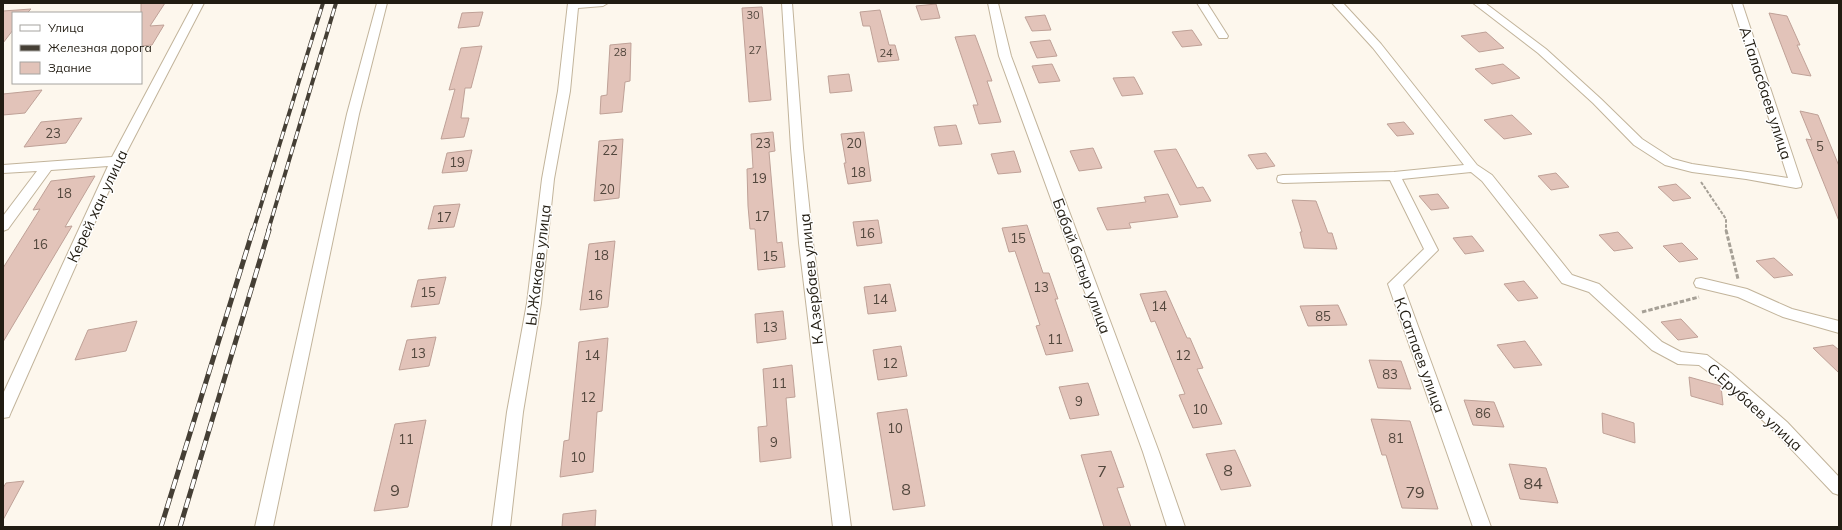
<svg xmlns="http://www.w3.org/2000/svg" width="1842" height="530" font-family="Mulish,sans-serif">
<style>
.building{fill:#e2c3b9;stroke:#bfa197}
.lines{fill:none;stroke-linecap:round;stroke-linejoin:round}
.street-casing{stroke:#c2b49b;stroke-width:2}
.path-far1{stroke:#a6a096;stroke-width:2;stroke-dasharray:3.5 1.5;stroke-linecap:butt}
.path{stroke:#a6a096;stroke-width:3;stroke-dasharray:4.5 2;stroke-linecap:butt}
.street{fill:#fff;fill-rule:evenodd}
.rail-far1-casing{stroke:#453f35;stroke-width:4}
.rail-casing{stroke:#453f35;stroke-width:5}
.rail-far1{stroke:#fff;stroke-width:2.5;stroke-dasharray:8;stroke-linecap:butt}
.rail{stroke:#fff;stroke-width:3.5;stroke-dasharray:10;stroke-linecap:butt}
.labels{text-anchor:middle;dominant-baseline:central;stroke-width:3;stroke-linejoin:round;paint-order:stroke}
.far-number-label{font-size:11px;fill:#51463c}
.number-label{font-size:13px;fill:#51463c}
.street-label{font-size:15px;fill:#211c12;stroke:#fff}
.near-number-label{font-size:16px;fill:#51463c}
</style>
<rect width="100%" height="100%" fill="#fdf7ed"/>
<g class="building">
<polygon points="141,3 165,3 150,26 164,25 152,45 141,46"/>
<polygon points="936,4 940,18 921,20 916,6"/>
<polygon points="762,7 771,100 749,102 742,8"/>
<polygon points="31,9 27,13 13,13 13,30 3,43 3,11"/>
<polygon points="880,10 889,45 895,45 899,60 878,62 870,26 863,26 860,12"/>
<polygon points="483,12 479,26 458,28 462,13"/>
<polygon points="1769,13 1787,16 1800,45 1797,45 1811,76 1792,73"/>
<polygon points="1045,15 1051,30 1032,31 1025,17"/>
<polygon points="1192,30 1202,45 1182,47 1172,32"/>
<polygon points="1486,32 1504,48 1479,52 1461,36"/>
<polygon points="975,35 992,81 987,81 1001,122 979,124 973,105 978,105 955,37"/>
<polygon points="1050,40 1057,56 1037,58 1030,42"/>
<polygon points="631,43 630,81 625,82 622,112 600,114 601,96 607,95 610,45"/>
<polygon points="482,46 471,88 465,88 461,118 469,118 464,137 441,139 455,89 449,90 461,48"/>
<polygon points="1052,64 1060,81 1039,83 1032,66"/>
<polygon points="1503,64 1520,78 1492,84 1475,69"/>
<polygon points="849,74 852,91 830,93 828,76"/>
<polygon points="1134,77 1143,94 1122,96 1113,78"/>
<polygon points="42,90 25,113 3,115 3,94"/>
<polygon points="1800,111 1818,115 1839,166 1839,221 1806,139 1812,140"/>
<polygon points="1512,115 1532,134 1504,139 1484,120"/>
<polygon points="82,118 66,143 24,147 41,122"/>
<polygon points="1404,122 1414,134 1397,136 1387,124"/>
<polygon points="956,125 962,144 939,146 934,127"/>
<polygon points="773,132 775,151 769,152 772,187 777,243 782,242 785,267 758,270 755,229 750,229 748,206 747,169 753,168 751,134"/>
<polygon points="864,132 871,181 848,184 844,163 846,163 841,134"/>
<polygon points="623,139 619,198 594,201 599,141"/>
<polygon points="1093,148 1102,168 1079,171 1070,151"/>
<polygon points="1176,149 1197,188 1203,187 1211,201 1180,205 1154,151"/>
<polygon points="472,150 467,171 442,173 447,153"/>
<polygon points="1014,151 1021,172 998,174 991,154"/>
<polygon points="1266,153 1275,166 1257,169 1248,155"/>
<polygon points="1556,173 1569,187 1551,190 1538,176"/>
<polygon points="95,176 65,227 72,226 3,342 3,268 40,209 33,210 51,181"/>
<polygon points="1676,184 1691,198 1673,201 1658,187"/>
<polygon points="1168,194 1178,217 1129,223 1131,228 1107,230 1097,208 1146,202 1144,197"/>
<polygon points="1438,194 1449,208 1431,210 1419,196"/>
<polygon points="1292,200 1316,201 1328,233 1332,233 1337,249 1304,248 1300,232 1302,232"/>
<polygon points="460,204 454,227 428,229 434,206"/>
<polygon points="878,220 882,243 857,246 853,222"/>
<polygon points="1027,225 1043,273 1049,273 1058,299 1055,299 1073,351 1046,355 1036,326 1040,325 1015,251 1009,252 1002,228"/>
<polygon points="1618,232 1633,248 1614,251 1599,235"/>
<polygon points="1472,236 1484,251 1465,254 1453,238"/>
<polygon points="615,241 608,307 580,310 589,244"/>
<polygon points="1682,243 1698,259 1679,262 1663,246"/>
<polygon points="1774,258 1793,275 1774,278 1756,261"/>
<polygon points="446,277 439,304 411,307 418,280"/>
<polygon points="1524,281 1538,298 1518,301 1504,284"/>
<polygon points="890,284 896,311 868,314 864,287"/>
<polygon points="1166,291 1187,338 1190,338 1203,368 1197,369 1222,424 1193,428 1179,395 1185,394 1155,321 1151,322 1140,294"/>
<polygon points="1338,305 1347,325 1308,326 1300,306"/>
<polygon points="783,311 786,339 757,343 755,314"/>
<polygon points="1681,319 1698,337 1678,340 1661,322"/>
<polygon points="137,321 126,351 75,360 88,330"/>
<polygon points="436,337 429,366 399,370 407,340"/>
<polygon points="608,338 602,411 597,412 593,472 560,477 564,441 569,440 579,342"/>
<polygon points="1525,341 1542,365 1514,368 1497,345"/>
<polygon points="1833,345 1839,350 1839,373 1813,348"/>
<polygon points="901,346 907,376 878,380 873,350"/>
<polygon points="1369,360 1401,361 1411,389 1378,388"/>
<polygon points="792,365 795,397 786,398 791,458 760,462 758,427 767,426 763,369"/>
<polygon points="1689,377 1721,386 1723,405 1691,396"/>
<polygon points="1088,383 1099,415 1070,419 1059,387"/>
<polygon points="1464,400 1494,402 1504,427 1473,425"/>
<polygon points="907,409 925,506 893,510 877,413"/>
<polygon points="1602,413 1634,423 1635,443 1603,433"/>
<polygon points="1371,419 1410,421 1438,509 1402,508 1386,455 1382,455"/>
<polygon points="426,420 408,507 374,511 395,424"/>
<polygon points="1235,450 1251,486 1221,490 1206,454"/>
<polygon points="1111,451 1124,487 1117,488 1131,527 1104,527 1081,455"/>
<polygon points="1509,464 1546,468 1558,503 1520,499"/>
<polygon points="24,481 3,520 3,488 6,483"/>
<polygon points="596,510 595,527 562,527 563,514"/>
</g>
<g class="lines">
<defs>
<g id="street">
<polygon points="194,3 204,3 122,161 11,412 9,417 3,418 3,394 108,166 51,170 8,229 3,231 3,216 37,171 3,173 3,165 112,157"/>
<polygon points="377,3 387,3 359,114 273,527 255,527 347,114"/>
<polygon points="568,3 608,3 603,6 578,8 570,91 554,179 541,303 523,412 510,527 492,527 507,412 527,303 542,179 558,91"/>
<polygon points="782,3 792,3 803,148 813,243 851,527 833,527 799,243 791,148"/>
<polygon points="988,3 998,3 1011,56 1159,452 1185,527 1167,527 1143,452 999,56"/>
<polygon points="1197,3 1207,3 1228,36 1227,38 1219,38"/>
<polygon points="1332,3 1343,3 1381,44 1477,165 1492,175 1572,275 1599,284 1662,342 1681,352 1707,355 1731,373 1787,422 1839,477 1839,495 1833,493 1775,432 1721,381 1699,365 1678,364 1652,350 1589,292 1562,283 1482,181 1471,172 1402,179 1438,250 1403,285 1491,527 1473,527 1388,284 1424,249 1390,180 1283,183 1278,182 1277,179 1278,176 1283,175 1394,172 1464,165 1373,48"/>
<polygon points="1473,3 1485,3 1546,49 1601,99 1642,139 1673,159 1692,164 1788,178 1732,3 1742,3 1802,184 1801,187 1796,188 1746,179 1692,172 1665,165 1634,145 1593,103 1538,53"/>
<polygon points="1701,278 1747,289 1792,309 1839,321 1839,333 1783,317 1738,297 1696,287 1694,283 1696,279"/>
</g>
</defs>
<use href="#street" class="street-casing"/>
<polyline class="path-far1" points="1701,182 1726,219 1726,231"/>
<g class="path">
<polyline points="1726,230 1738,279"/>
<polyline points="1642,312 1699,297"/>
</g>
<use href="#street" class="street"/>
<defs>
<g id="rail-far1">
<polyline points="253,231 323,3"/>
<polyline points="268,231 336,3"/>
</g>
<g id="rail">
<polyline points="161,527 253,230"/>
<polyline points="180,527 269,230"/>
</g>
</defs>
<use href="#rail-far1" class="rail-far1-casing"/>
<use href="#rail" class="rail-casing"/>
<use href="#rail-far1" class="rail-far1"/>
<use href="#rail" class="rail"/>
</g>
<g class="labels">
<g class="far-number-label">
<text x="753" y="15">30</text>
<text x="755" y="50">27</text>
<text x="620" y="52">28</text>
<text x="886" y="53">24</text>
</g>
<g class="number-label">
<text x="53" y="133">23</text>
<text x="763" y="143">23</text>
<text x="854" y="143">20</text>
<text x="1820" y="146">5</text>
<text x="610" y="150">22</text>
<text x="457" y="162">19</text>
<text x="858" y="172">18</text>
<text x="759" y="178">19</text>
<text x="607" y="189">20</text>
<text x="64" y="193">18</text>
<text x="762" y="216">17</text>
<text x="444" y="217">17</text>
<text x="867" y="233">16</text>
<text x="1018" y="238">15</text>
<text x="40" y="244">16</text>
<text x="601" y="255">18</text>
<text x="770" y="256">15</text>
<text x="1041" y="287">13</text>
<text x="428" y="292">15</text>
<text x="595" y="295">16</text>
<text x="880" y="299">14</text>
<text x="1159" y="306">14</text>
<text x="1323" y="316">85</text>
<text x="770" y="327">13</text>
<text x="1055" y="339">11</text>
<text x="418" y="353">13</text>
<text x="592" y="355">14</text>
<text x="1183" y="355">12</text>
<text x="890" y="363">12</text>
<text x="1390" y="374">83</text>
<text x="779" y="383">11</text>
<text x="588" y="397">12</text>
<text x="1079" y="401">9</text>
<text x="1200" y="409">10</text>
<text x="1483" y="413">86</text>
<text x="895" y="428">10</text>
<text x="1396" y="438">81</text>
<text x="406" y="439">11</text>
<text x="774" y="442">9</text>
<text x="578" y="457">10</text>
</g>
<g class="street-label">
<text transform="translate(1766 93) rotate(72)">А.Таласбаев улица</text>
<text transform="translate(97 206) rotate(-65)">Керей хан улица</text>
<text transform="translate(538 265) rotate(-83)">Ы.Жакаев улица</text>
<text transform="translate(1082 266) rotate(70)">Бабай батыр улица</text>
<text transform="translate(811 279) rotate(-96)">К.Азербаев улица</text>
<text transform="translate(1420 355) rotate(70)">К.Сатпаев улица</text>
<text transform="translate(1755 407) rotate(42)">С.Ерубаев улица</text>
</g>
<g class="near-number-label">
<text x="1228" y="470">8</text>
<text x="1102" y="471">7</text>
<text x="1533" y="483">84</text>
<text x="906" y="489">8</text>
<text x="395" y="490">9</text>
<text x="1415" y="492">79</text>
</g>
</g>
<rect width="1842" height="530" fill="none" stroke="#211c12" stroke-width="8"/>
<rect x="12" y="12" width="130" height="72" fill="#ffffff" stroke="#a6a4a0"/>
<rect x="20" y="25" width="20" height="6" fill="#ffffff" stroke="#a6a4a0"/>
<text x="48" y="32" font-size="12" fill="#211c12">Улица</text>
<rect x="20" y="45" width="20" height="6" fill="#453f35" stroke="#a6a4a0"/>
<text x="48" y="52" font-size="12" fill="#211c12">Железная дорога</text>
<rect x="20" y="62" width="20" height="12" fill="#e2c3b9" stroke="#a6a4a0"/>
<text x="48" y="72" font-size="12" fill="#211c12">Здание</text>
</svg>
